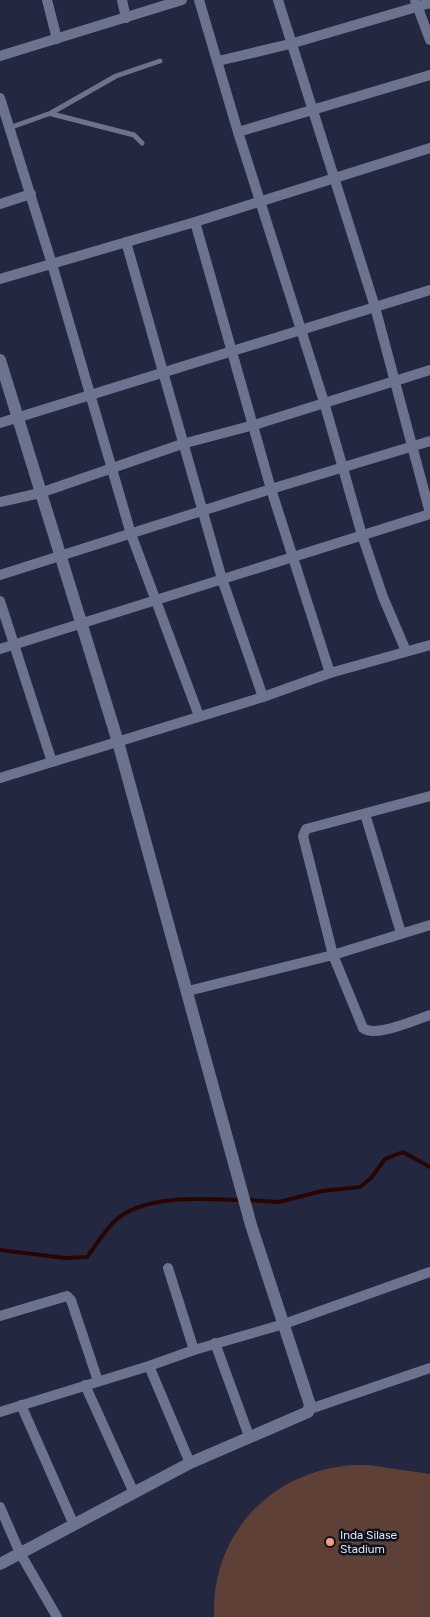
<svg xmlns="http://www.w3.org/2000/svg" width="430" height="1617" font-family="Figtree,sans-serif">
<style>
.green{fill:#5f4037}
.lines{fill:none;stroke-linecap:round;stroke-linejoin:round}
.stream{stroke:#270500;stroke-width:4}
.service{stroke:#6c738f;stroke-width:5}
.minor{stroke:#6c738f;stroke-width:10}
.tertiary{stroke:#6c738f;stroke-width:12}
.poi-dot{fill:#f49e87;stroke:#0f121c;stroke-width:2}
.labels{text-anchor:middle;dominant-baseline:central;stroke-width:5;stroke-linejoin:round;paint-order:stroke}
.poi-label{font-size:12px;fill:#e6eafa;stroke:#0f121c;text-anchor:start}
</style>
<rect width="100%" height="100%" fill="#232840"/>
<path class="green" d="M353 1465H368L430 1474V1617H214C211 1534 271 1471 353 1465Z"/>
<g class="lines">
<g class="stream">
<polyline points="248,1200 279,1202 322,1191 360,1187 371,1178 385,1159 403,1152 430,1167"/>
<path d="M0 1250 65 1258 87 1257C96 1245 105 1230 116 1220 145 1194 204 1199 241 1200"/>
</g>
<g class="service">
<polyline points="52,114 134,135 142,143"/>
<polyline points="9,128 51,113 116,76 160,61"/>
</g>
<g class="minor">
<polyline points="47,0 57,39"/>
<polyline points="122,0 126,18"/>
<polyline points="199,0 238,132 324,402 362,535 383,597 406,651"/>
<polyline points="278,0 375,307 430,513"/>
<polyline points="415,0 430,40"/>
<polyline points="0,56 182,0"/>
<polyline points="218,61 290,44 430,3"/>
<polyline points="0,98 52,264 131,534 199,716"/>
<polyline points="238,132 430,75"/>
<polyline points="0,204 31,194"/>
<polyline points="195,222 271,489 330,673"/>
<polyline points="126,242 222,579 263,697"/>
<polyline points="0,279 195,222 430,148"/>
<polyline points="0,423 430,290"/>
<polyline points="0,502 40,493 182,444 254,425 430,370"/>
<polyline points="0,575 271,489 430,441"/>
<polyline points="0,601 52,762"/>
<polyline points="0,649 430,514"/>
<polyline points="0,778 263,697 330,673 430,645"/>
<path d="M430 796 306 829 303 836 333 955 363 1028C376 1038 414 1020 430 1015"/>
<polyline points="365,814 401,933"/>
<polyline points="188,991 333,955 430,925"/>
<polyline points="168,1268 194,1350"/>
<polyline points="0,1316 67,1296 71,1300 98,1381"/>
<polyline points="215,1343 249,1436"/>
<polyline points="149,1366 190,1463"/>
<polyline points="85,1385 134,1493"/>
<polyline points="21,1405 74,1525"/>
<polyline points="310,1409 430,1368"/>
<polyline points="0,1412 149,1366 194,1350 284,1324 430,1272"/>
<polyline points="0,1507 20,1553 57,1617"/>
</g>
<polyline class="tertiary" points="0,360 118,742 251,1225 310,1405 308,1412 190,1463 0,1564"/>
</g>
<circle class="poi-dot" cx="330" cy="1542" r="5"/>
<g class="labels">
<g class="poi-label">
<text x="340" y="1535">Inda Silase<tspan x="340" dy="14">Stadium</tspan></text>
</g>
</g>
</svg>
